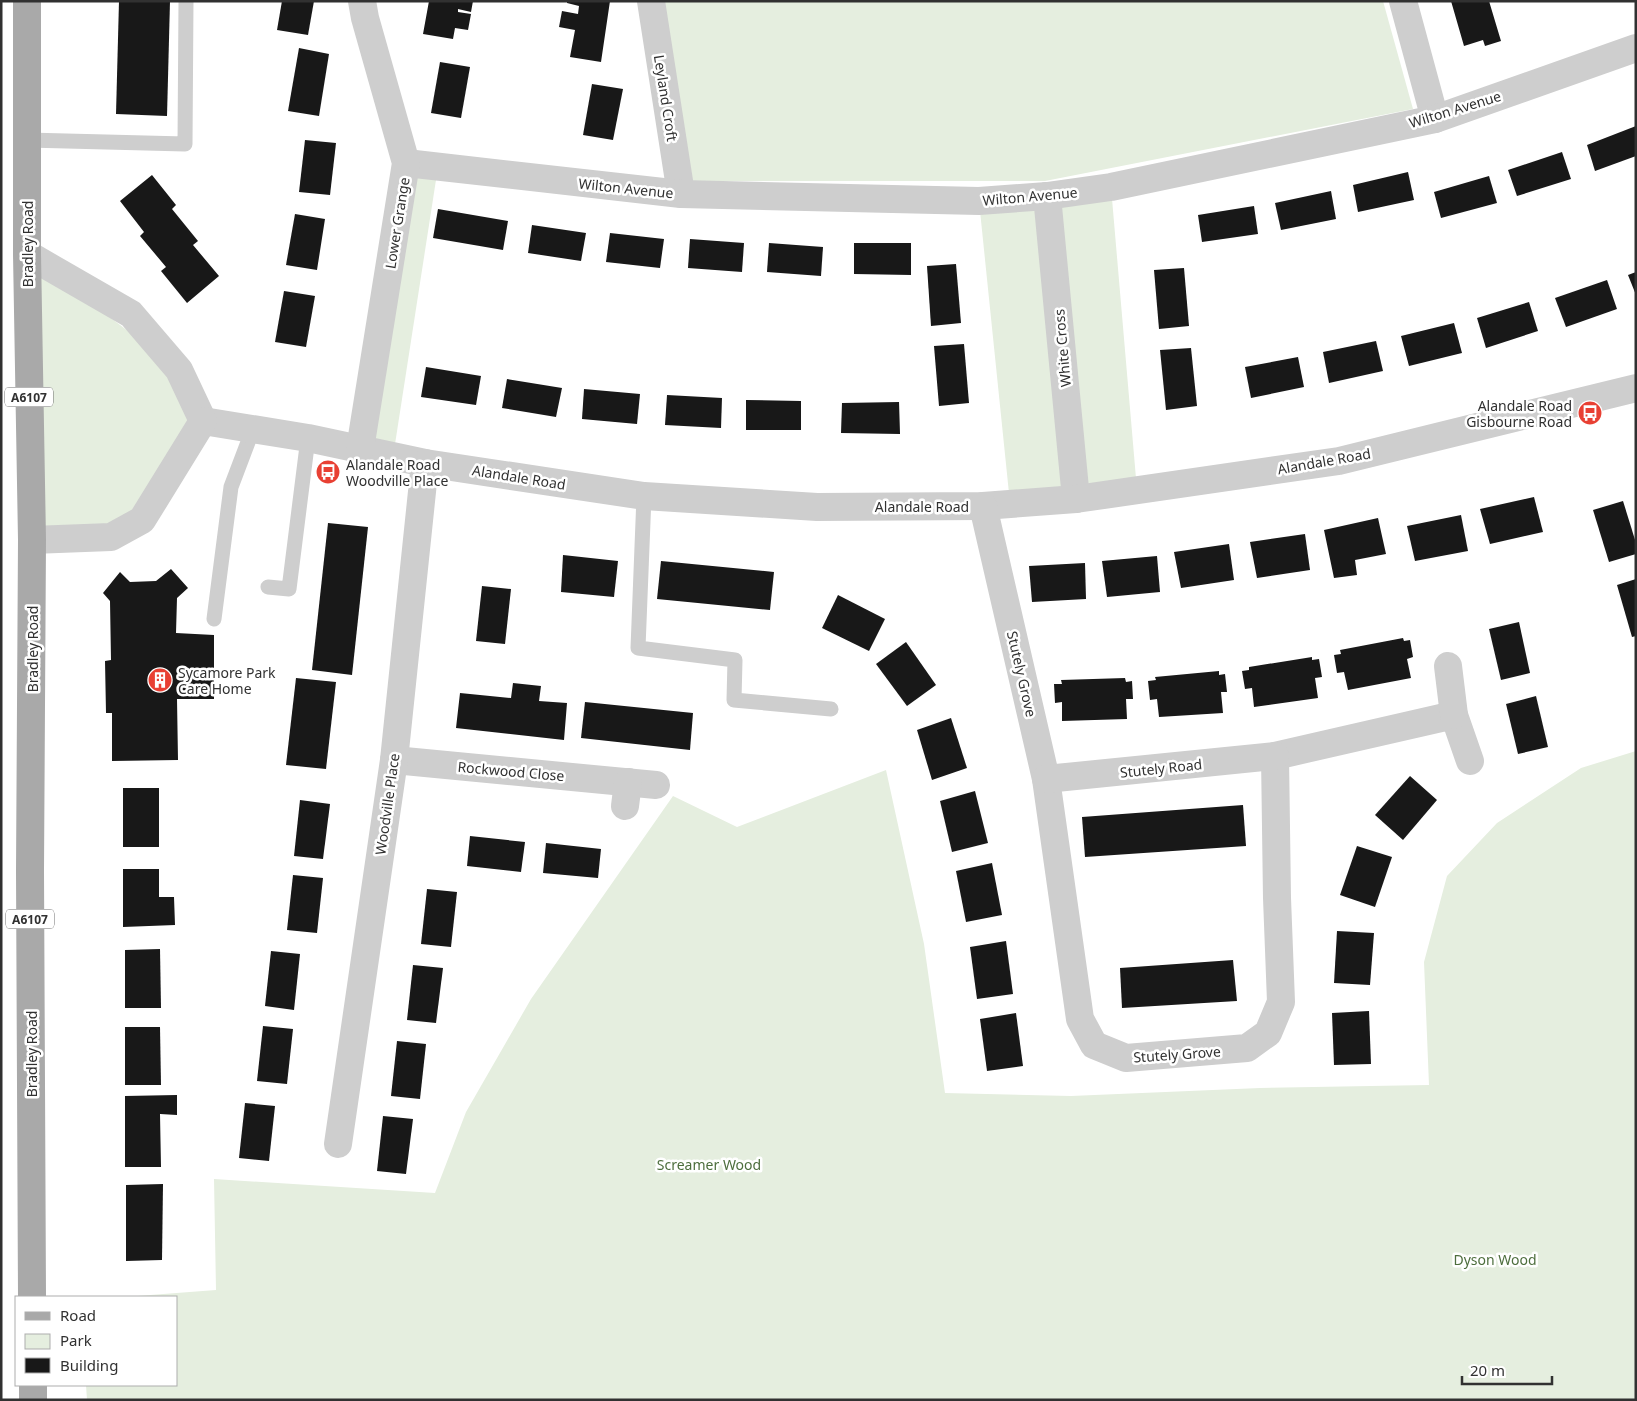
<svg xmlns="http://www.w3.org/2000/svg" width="1637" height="1401" font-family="'Noto Sans',sans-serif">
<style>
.green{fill:#e5eedf}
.building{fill:#181818}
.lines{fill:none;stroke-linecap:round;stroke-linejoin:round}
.lane{stroke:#cecece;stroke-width:15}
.street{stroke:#cecece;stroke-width:28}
.primary{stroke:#a9a9a9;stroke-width:28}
.labels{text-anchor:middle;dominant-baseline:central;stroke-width:5;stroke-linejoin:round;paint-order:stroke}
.shield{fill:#fff;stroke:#6f6f6f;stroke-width:1}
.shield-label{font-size:12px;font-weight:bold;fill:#313131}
.street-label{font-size:14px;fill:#313131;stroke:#fff}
.poi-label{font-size:14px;fill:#313131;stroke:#fff;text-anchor:start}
.park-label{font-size:14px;fill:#4d6e3d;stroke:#fff}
</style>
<rect width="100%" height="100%" fill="#fff"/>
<g class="green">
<polygon points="662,1 1383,1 1413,109 1045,181 691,181"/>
<polygon points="406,163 438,167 393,457 360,449"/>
<polygon points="1111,187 1137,490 1010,503 979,201"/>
<polygon points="27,254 179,370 203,421 142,520 32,540"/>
<polygon points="1636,751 1636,1400 87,1400 86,1385 176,1385 176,1297 124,1297 216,1290 214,1179 435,1193 466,1112 531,999 673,796 737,827 886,770 924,944 945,1093 1071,1096 1260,1088 1429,1085 1424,962 1447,876 1497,823 1581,768"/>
</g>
<g class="building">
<polygon points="119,1 170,1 167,116 116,114"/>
<polygon points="282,1 314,1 308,35 277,30"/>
<polygon points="429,1 473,1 471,12 458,9 458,12 471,14 468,30 455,28 453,39 423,34"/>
<polygon points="567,1 610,1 601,62 570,57 575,30 559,27 562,11 578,14 579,6 567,3"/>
<polygon points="1451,1 1489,1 1501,41 1485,46 1483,40 1464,46"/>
<polygon points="299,48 329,54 319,116 288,111"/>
<polygon points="440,62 470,67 461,118 431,113"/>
<polygon points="592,84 623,89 613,140 583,135"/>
<polygon points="1636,126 1636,156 1595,171 1587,145"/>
<polygon points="305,140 336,143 330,195 299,192"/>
<polygon points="1562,152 1571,179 1517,196 1508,170"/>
<polygon points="1408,172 1414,200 1358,212 1353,185"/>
<polygon points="152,175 176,205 172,209 198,241 193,245 219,276 187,303 161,271 166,267 140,236 144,232 120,201"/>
<polygon points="1489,176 1497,203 1441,218 1434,192"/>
<polygon points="1331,191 1336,219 1281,230 1275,203"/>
<polygon points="1254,206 1258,234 1202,242 1198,215"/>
<polygon points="438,209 508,221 503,250 433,238"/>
<polygon points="295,214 325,219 317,270 286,265"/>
<polygon points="532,225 586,233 581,261 528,253"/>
<polygon points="610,233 664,239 660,268 606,262"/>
<polygon points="690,239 744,243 742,272 688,268"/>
<polygon points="769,243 823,247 821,276 767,272"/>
<polygon points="854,243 911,243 911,275 854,274"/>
<polygon points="956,264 961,323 931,326 927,266"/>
<polygon points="1184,268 1189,326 1159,329 1154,270"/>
<polygon points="1636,272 1636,295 1628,275"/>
<polygon points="1607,280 1617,309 1566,327 1555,298"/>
<polygon points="284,291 315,296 306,347 275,342"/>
<polygon points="1529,302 1538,331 1486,348 1477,318"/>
<polygon points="1454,323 1462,353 1409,366 1401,336"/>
<polygon points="1376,341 1383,371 1329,383 1323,352"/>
<polygon points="964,344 969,403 939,406 934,346"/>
<polygon points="1191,348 1197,406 1166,410 1160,350"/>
<polygon points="1298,357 1304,387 1251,398 1245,367"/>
<polygon points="426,367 481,376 476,405 421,397"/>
<polygon points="507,379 562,388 556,417 502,408"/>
<polygon points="584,389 640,394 637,424 582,419"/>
<polygon points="667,395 722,398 721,428 665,425"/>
<polygon points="746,400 801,401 801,430 746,430"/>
<polygon points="899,402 900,434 841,433 842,403"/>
<polygon points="1534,497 1543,532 1490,544 1480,509"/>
<polygon points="1623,501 1636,543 1636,554 1609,562 1593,510"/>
<polygon points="1461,515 1468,551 1415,561 1407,526"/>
<polygon points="1378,518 1386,554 1355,560 1357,575 1334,578 1324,530"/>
<polygon points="328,523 368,527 352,675 312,670"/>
<polygon points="1305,534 1310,570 1257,578 1250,542"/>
<polygon points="1229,544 1234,580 1181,588 1174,552"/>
<polygon points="563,555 618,561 614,597 561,592"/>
<polygon points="1157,556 1160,592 1107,597 1102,561"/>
<polygon points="661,561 774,572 770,610 657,599"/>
<polygon points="1085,563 1086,599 1032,602 1029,566"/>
<polygon points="171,569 188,588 177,598 176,633 214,635 214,699 177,699 178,760 112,761 112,713 106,713 105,661 111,660 110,601 103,593 120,572 130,582 156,581"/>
<polygon points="1636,579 1636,636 1632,637 1617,585"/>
<polygon points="482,586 511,589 505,644 476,641"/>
<polygon points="838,595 885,619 869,651 822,628"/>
<polygon points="1519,622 1530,673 1501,680 1489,629"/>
<polygon points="1403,638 1404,641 1410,640 1413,657 1407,659 1411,678 1348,690 1344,672 1337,673 1334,655 1341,654 1340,650"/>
<polygon points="906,642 936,685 907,706 876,664"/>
<polygon points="1312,657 1312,660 1319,659 1322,677 1315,678 1318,698 1254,707 1252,688 1245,689 1242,671 1249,670 1249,667"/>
<polygon points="1219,671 1219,675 1225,674 1227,692 1221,692 1223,713 1159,717 1157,699 1150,700 1148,681 1156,680 1155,677"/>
<polygon points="296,678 336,682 326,769 286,765"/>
<polygon points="1125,678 1126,682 1132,681 1133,699 1126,699 1127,719 1062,721 1062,702 1055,703 1054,684 1062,684 1061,680"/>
<polygon points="513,683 541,686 539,701 567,703 564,740 456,728 460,693 511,698"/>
<polygon points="1536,696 1548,747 1518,754 1506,704"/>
<polygon points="585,702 693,713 690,750 581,738"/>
<polygon points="951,718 967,768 932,780 917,730"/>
<polygon points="1410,776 1437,800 1403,840 1375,815"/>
<rect x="123" y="788" width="36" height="59"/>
<polygon points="975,791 988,843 952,852 940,801"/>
<polygon points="300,800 330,804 323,859 294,856"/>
<polygon points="1243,805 1246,846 1085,857 1082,817"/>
<polygon points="470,836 525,842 521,872 467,866"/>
<polygon points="546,843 601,849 598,878 543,873"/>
<polygon points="1357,846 1392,857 1375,907 1340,895"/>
<polygon points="992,863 1002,915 966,922 956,871"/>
<polygon points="123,869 159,869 159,897 174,897 175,925 123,927"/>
<polygon points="293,875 323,878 317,933 287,930"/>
<polygon points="427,889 457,892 451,947 421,944"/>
<polygon points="1337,931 1374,933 1370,985 1334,983"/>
<polygon points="1006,941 1013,994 977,999 970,947"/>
<polygon points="160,949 161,1008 125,1008 125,950"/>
<polygon points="271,951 300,954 294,1010 265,1006"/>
<polygon points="1233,960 1237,1001 1122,1008 1120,968"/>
<polygon points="413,965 443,968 436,1023 407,1020"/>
<polygon points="1369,1011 1371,1064 1334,1065 1332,1013"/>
<polygon points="1016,1013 1023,1066 987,1071 980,1019"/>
<polygon points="263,1026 293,1029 287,1084 257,1081"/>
<polygon points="125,1027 160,1027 161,1085 125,1085"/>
<polygon points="397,1041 426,1044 420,1099 391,1096"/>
<polygon points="177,1095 177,1115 160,1114 161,1167 125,1167 125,1096"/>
<polygon points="245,1103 275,1106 269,1161 239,1158"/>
<polygon points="383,1116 413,1119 406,1174 377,1171"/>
<polygon points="163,1184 162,1260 126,1261 126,1185"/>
</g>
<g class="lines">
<g class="lane">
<polyline points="27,140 185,144 186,1"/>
<polyline points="644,496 638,648 735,660 734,700 831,709"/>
<polyline points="268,587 289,589 308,438"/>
<polyline points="214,619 231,487 253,429"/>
</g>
<g class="street">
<polyline points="651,1 681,194"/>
<polyline points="1403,1 1435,119"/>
<polyline points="406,163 681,194 979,201 1047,196 1111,187 1435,119 1636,48"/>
<polyline points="1047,196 1076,499"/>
<polyline points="27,254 131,314 179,370 203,421"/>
<polyline points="203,421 308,438 425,463 644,496 817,507 983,506 1076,499 1339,461 1636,388"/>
<polyline points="360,449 406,163 365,18 362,1"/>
<polyline points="983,506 1046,779 1080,1019 1094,1045 1126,1058 1247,1048 1268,1033 1281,1002 1277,898 1275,756 1454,715 1470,761"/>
<polyline points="32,540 111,537 142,520 203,421"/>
<polyline points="1448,666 1454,715"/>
<polyline points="394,760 656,785"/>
<polyline points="1046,779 1275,756"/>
<polyline points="625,806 628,782"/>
<polyline points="338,1144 394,760 425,463"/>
</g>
<g class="primary">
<polyline points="27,1 27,254 32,540 30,871 32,1297"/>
<polyline points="33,1385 33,1400"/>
</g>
</g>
<defs>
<symbol id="bus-disc" viewBox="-11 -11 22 22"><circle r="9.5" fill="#e84033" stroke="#fff"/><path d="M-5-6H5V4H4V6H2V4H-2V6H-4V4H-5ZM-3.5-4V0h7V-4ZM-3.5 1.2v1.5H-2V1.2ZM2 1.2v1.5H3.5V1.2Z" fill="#fff"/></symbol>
<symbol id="building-disc" viewBox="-11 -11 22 22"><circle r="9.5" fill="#e84033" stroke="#fff"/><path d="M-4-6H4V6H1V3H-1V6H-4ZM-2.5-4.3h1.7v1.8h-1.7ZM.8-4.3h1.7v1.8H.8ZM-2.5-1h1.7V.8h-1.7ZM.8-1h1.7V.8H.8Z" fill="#fff"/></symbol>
</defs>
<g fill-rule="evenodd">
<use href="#bus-disc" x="1576" y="399" width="28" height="28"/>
<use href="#bus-disc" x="314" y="458" width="28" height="28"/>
<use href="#building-disc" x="146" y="666" width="28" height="28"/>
</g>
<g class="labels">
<g class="shield">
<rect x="5" y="387.5" width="48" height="19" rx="4"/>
<rect x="6" y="909.5" width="48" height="19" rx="4"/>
</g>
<g class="shield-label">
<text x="29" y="397">A6107</text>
<text x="30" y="919">A6107</text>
</g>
<g class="street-label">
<text transform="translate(666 98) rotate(81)">Leyland Croft</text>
<text transform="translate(1455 109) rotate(-17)">Wilton Avenue</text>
<text transform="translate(626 188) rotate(6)">Wilton Avenue</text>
<text transform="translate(1030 196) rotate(-5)">Wilton Avenue</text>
<text transform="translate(397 223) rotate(-81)">Lower Grange</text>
<text transform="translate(27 244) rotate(-90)">Bradley Road</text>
<text transform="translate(1062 348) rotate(-95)">White Cross</text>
<text transform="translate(1324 461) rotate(-10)">Alandale Road</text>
<text transform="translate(519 477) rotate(9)">Alandale Road</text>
<text x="922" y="506">Alandale Road</text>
<text transform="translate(32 649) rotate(-90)">Bradley Road</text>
<text transform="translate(1022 674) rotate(77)">Stutely Grove</text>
<text transform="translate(1161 768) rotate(-6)">Stutely Road</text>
<text transform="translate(511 771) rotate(5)">Rockwood Close</text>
<text transform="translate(387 804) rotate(-82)">Woodville Place</text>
<text transform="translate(31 1054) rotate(-90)">Bradley Road</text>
<text transform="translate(1177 1054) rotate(-4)">Stutely Grove</text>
</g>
<g class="poi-label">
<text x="1572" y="405" text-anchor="end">Alandale Road<tspan x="1572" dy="16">Gisbourne Road</tspan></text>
<text x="346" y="464">Alandale Road<tspan x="346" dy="16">Woodville Place</tspan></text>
<text x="178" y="672">Sycamore Park<tspan x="178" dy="16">Care Home</tspan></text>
</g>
<g class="park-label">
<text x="709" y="1164">Screamer Wood</text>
<text x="1495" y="1259">Dyson Wood</text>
</g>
</g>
<rect width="1637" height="1401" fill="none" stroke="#313131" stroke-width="5"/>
<rect x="15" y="1296" width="162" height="90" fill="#ffffff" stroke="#adadad"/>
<rect x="25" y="1312" width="25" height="8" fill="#a9a9a9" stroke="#adadad"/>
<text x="60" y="1321" font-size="15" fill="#313131">Road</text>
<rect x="25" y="1334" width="25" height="15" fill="#e5eedf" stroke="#adadad"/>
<text x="60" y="1346" font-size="15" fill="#313131">Park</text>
<rect x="25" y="1358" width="25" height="15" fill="#181818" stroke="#adadad"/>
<text x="60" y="1371" font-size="15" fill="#313131">Building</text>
<path d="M1462 1376v8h90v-8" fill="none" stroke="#313131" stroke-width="2.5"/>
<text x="1470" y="1376" font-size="15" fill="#313131" stroke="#ffffff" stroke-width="4" paint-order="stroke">20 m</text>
</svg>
